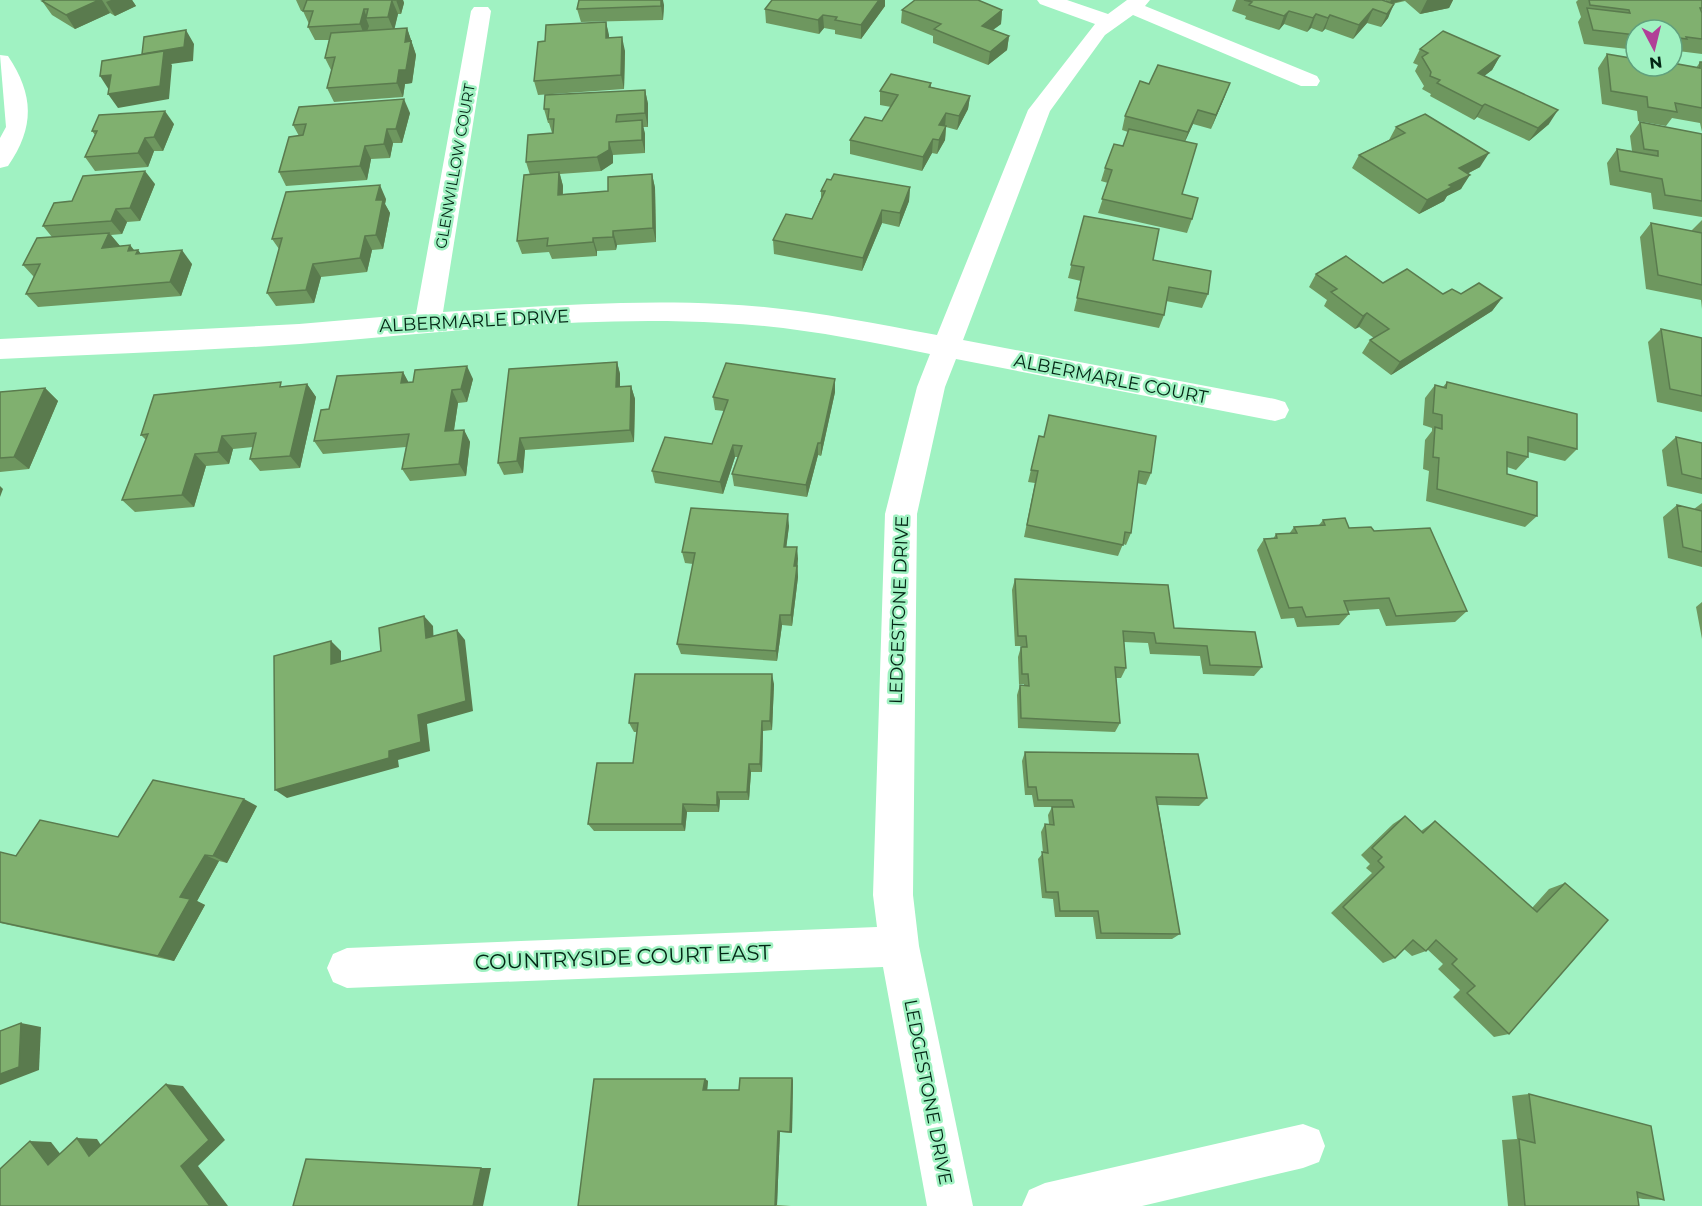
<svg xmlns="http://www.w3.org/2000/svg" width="1702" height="1206" font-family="Montserrat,sans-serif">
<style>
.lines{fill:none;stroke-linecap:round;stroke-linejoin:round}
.street{fill:#fff;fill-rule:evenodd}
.wall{fill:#6e975f}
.shaded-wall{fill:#5a7b4e}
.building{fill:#80b06f;stroke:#5a7b4e;stroke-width:1.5}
.labels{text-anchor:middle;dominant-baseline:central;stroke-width:5;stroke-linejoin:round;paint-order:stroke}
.far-street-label{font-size:15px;fill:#032615;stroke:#a0f2c2}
.street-label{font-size:18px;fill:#032615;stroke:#a0f2c2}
.near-street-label{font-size:21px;fill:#032615;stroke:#a0f2c2}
</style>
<rect width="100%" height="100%" fill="#a0f2c2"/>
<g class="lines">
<g class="street">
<path d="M1037 0H1067L1108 14 1127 0H1150L1145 6 1317 76 1320 81 1317 86H1301L1133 15 1105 35 1050 111 963 340 1275 399 1285 402 1289 410 1285 418 1275 421 956 359 945 387 917 514 913 895 919 946 973 1206H927L883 967 347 988 333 982 327 968 333 954 347 948 877 927 873 895 885 514 917 387 930 354C861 340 792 326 722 323 581 315 439 333 300 344 200 351 100 354 0 359V339L299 324 416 314 471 11 474 7H488L491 11 443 312C535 307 629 299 721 304 795 307 865 322 937 335L1028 110 1095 24 1040 4Z"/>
<path d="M0 55 8 56C34 95 35 127 8 166L0 168V138L6 127Z"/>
<polygon points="1303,1124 1319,1130 1325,1146 1319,1162 1303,1168 1142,1206 1022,1206 1029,1190 1045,1183"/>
</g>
</g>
<g class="wall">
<polygon points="45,0 132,0 136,6 115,16 110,13 75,29 52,15 42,1"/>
<polygon points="296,0 403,0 404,3 401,14 398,14 394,29 407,28 416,55 412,83 405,84 403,97 334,102 327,88 332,72 325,58 329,40 315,40 308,27 309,24 303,11 301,11"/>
<polygon points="1236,0 1382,0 1387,2 1385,0 1453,0 1449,8 1420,14 1405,1 1392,4 1388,18 1381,27 1367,23 1353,39 1325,29 1322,32 1311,28 1307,32 1284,24 1279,30 1245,19 1246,16 1232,11"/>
<polygon points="1578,0 1702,0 1702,54 1678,51 1677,53 1672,52 1672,30 1636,30 1636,50 1584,44 1578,22 1581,17 1576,2"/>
<polygon points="664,5 663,20 581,22 577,9"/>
<polygon points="885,6 861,39 835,34 835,30 824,28 819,34 766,23 765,9"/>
<polygon points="902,10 1002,10 1001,24 993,30 1009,36 1007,50 988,65 933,43 933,36 901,23"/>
<polygon points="606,22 609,38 625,51 624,89 538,95 534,81 545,41"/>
<polygon points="1420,49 1500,56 1492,70 1484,76 1549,124 1529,141 1477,117 1474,120 1430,96 1431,94 1422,89 1424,86 1415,71 1418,65 1413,63"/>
<polygon points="1607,54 1633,59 1636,54 1636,66 1696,68 1700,62 1702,62 1702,132 1700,123 1672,118 1666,126 1638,121 1637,111 1602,104 1598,68"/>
<polygon points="931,83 931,87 970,96 968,109 957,130 946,127 945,140 937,154 932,153 922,171 850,154 850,140 882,121 891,107 880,105 880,91"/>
<polygon points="1149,84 1225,96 1211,129 1193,124 1185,141 1182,194 1192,219 1187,233 1098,213 1108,183 1101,181 1105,168 1123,146 1128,132 1122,130 1125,116"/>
<polygon points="645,90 648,104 648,127 643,127 645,134 645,153 613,155 613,163 601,171 560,174 563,186 563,194 608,191 652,174 655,188 656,242 617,245 616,250 597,251 597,256 552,259 549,252 522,254 517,241 530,175 526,162 552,133 549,123 548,123 544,109"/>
<polygon points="410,113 402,143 393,143 390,158 371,159 367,180 286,186 279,172 299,136 293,125"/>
<polygon points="1640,122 1702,134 1702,217 1653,209 1651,193 1610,185 1607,163 1617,149 1632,151 1630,136"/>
<polygon points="174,124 163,151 154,151 148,167 95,171 85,157 95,135 92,131"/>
<polygon points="1396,127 1480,167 1467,174 1461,189 1447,196 1444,201 1419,214 1352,168 1359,155 1389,140"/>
<polygon points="831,180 910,187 909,201 899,227 882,223 862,271 774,254 773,240 812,219 821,198 821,191"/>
<polygon points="155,184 140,221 127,222 122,234 111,235 120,246 130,245 134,250 138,250 141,254 192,264 181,296 38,307 26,294 34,277 23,265 52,237 43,226 72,201"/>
<polygon points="386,199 385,204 390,213 383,249 372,250 367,272 321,277 314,303 276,306 267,293 279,249 272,239"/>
<polygon points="1084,216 1208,294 1202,308 1166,301 1164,315 1159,328 1074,311 1081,281 1068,278"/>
<polygon points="1702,220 1702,309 1701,300 1646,289 1640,237 1651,223 1691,231"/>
<polygon points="1316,274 1383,283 1443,294 1461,294 1502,298 1492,311 1391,375 1362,353 1370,340 1374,338 1359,327 1355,329 1324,306 1327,300 1309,287"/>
<polygon points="1661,329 1702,338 1702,412 1657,402 1648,342"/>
<polygon points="617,362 620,374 620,387 631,386 635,399 634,442 525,450 523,473 504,475 498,463 509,369"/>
<polygon points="403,372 408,382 473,379 467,402 458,403 454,430 464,430 470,442 466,476 410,481 402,469 406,447 323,454 314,441 329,409"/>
<polygon points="1447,382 1577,449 1565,461 1528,452 1528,457 1516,470 1507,467 1507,474 1537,516 1525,527 1426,501 1429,471 1423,469 1425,440 1432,431 1432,428 1423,425 1425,398 1435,385 1443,387"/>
<polygon points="307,384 316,397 300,468 260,471 250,459 253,447 233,449 229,464 206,466 194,507 135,512 122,500 146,440 141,435 284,386"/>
<polygon points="45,388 58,401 29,469 0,472 0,392"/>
<polygon points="835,392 821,456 818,455 807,497 734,486 732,474 738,457 735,457 723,494 655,483 652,471 712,444 724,411 715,410 713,397"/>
<polygon points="1049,415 1151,473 1146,485 1137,483 1131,533 1126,545 1123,544 1118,556 1024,537 1035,483 1028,482 1039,436 1044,437"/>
<polygon points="1676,437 1702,443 1702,494 1667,486 1662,450"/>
<polygon points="1702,503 1702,567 1668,558 1663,517 1677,505 1694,509"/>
<polygon points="1323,520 1349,528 1374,531 1467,611 1455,622 1386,626 1379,609 1347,611 1349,614 1339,625 1297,627 1294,618 1281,619 1257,550 1264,539 1273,539 1276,534 1289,534 1294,527 1319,525"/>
<polygon points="789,526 786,547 797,547 798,577 792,626 782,625 777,661 681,654 677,644 693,564 685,563 682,552"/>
<polygon points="1015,579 1174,628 1262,667 1254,676 1203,674 1200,656 1150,654 1148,643 1124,642 1126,668 1121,678 1116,678 1120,723 1115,732 1018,728 1017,695 1020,685 1024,685 1024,684 1019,684 1018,657 1021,647 1022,646 1015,646 1012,590"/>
<polygon points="1702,602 1702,639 1696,607"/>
<polygon points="774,684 772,730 763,731 762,772 751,772 749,800 720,800 719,812 687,812 685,831 594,831 588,824 633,763 637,732 634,732 629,723"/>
<polygon points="1025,752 1207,798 1199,806 1158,805 1180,934 1172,939 1096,939 1093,917 1055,917 1053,899 1042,898 1038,859 1043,853 1041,832 1045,824 1049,824 1048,815 1052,807 1034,807 1032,795 1025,795 1022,761"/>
<polygon points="257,806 227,863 219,861 197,901 205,905 174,961 0,923 0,852 16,856 118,837"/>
<polygon points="1405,816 1421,831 1435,821 1532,908 1549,889 1565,883 1509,1034 1494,1037 1453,997 1460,990 1438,969 1443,964 1427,949 1426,951 1412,956 1404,949 1395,958 1383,963 1331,913 1372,873 1366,868 1370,864 1361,855 1393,824"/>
<polygon points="705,1079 708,1081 707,1090 739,1090 793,1080 792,1133 780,1132 777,1205 791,1206 578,1206"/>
<polygon points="1529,1094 1664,1200 1643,1199 1638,1198 1639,1206 1508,1206 1502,1140 1517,1139 1512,1096"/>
</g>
<g class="shaded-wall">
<polygon points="99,0 102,0 110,13 75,29 66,15"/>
<polygon points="111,0 132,0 136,6 115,16 106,2"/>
<polygon points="392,0 398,14 394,31 388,17"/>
<polygon points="396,0 403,0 404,3 401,14"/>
<polygon points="661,0 663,0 664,5 663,20 661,6"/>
<polygon points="879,0 885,0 885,6 861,39 861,25"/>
<polygon points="1391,0 1405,0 1389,4"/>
<polygon points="1427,0 1453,0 1449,8 1420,14"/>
<polygon points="1394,4 1388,18 1381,27 1387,14"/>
<polygon points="364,9 367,18 366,18 369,26 365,37 360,24"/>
<polygon points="1373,9 1367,23 1353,39 1359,25"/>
<polygon points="1002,10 1001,24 980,39 982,26"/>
<polygon points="1289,11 1284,24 1279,30 1284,16"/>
<polygon points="1316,14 1311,28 1307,32 1313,18"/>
<polygon points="823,15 824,28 819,34 818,20"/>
<polygon points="1330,15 1325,29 1322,32 1328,18"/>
<polygon points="606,22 609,35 609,52 606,38"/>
<polygon points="407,28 416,55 412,83 405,84 403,97 397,83"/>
<polygon points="186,30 194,44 193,61 171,64 172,65 169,99 118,108 108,94 151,67 142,54"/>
<polygon points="1009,36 1007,50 988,65 990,52"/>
<polygon points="622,37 625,51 624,89 621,75"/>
<polygon points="1500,56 1492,70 1470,87 1478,73"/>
<polygon points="111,75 109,90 100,76"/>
<polygon points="1230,83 1225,96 1211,129 1216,115"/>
<polygon points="645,90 648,104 648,127 645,113"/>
<polygon points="970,96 968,109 957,130 959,116"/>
<polygon points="404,99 410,113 402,143 396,129"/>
<polygon points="1485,104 1477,117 1474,120 1482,106"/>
<polygon points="1198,110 1193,124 1183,146 1188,132"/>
<polygon points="1558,110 1549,124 1529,141 1538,128"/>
<polygon points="165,111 174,124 163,151 154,137"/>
<polygon points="946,113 945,127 939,125"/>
<polygon points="642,120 645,134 645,153 642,140"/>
<polygon points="946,126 945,140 937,154 939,140"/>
<polygon points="387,129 393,143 390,158 384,144"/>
<polygon points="145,138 154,151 148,167 138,153"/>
<polygon points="933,139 932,153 922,171 923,157"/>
<polygon points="609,142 613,155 613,163 601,171 597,157"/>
<polygon points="365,146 371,159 367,180 360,166"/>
<polygon points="1489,153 1480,167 1451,182 1459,168"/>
<polygon points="145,171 155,184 140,221 130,208"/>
<polygon points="559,172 563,186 562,208 558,195"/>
<polygon points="652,174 655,188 656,242 653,228"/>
<polygon points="1470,175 1461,189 1447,196 1444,201 1419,214 1427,200 1449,185"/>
<polygon points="380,185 386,199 385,204 390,213 383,249 376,235 376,200"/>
<polygon points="910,187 909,201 899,227 900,213"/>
<polygon points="116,209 127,222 122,234 111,221"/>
<polygon points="882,210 882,223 862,271 863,258"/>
<polygon points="613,231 617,245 616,250 613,237"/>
<polygon points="109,233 120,246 102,248"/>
<polygon points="365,236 372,250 367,272 360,258"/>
<polygon points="593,238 597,251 597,256 593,242"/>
<polygon points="130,245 136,253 138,250 148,264 128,251"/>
<polygon points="182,250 192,264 181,296 170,282"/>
<polygon points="313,264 321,277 314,303 306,290"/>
<polygon points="1502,298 1492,311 1391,375 1400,362"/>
<polygon points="1367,313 1359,327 1355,329 1363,316"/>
<polygon points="617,362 620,374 620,400 616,387"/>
<polygon points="467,366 473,379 467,402 461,389"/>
<polygon points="403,372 410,385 401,383"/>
<polygon points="835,379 835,392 821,456 821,443"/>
<polygon points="307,384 316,397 300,468 290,456"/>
<polygon points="631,386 635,399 634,442 630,430"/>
<polygon points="45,388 58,401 29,469 14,457"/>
<polygon points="452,390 458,403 452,443 445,431"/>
<polygon points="464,430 470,442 466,476 459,464"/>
<polygon points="222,436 233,449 229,464 218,452"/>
<polygon points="520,438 525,450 523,473 517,461"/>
<polygon points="818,443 818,455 807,497 806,485"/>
<polygon points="733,445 735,457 723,494 720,482"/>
<polygon points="195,454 206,466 194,507 182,495"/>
<polygon points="0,486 3,489 0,497"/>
<polygon points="788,514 789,526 785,558 784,547"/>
<polygon points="797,547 798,559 796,578 794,566"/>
<polygon points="797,566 798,577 792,626 791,615"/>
<polygon points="780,615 782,625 777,661 776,651"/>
<polygon points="424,616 433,626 434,648 426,638"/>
<polygon points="457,630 465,640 473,711 427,724 430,751 398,760 399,767 287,798 275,790 389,751 418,715"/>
<polygon points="331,641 341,651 341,674 331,664"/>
<polygon points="772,674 774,684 772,730 770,721"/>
<polygon points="762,721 763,731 762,772 760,764"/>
<polygon points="749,764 751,772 749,800 747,792"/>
<polygon points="717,792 720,800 719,812 717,805"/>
<polygon points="244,799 257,806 227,863 213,856"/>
<polygon points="683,804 687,812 685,831 682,824"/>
<polygon points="205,855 219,861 197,901 205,905 174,961 158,956 180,897"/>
<polygon points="21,1023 41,1027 39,1070 0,1085 0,1074"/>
<polygon points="792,1078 793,1080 792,1133 790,1132"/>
<polygon points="705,1079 708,1081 707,1092 703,1090"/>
<polygon points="166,1084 183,1086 225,1140 198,1166 228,1206 210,1206 181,1166"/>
<polygon points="778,1131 780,1132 777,1205 775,1206"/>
<polygon points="77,1138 97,1139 108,1156 89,1156"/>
<polygon points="30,1141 51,1142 69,1165 48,1165"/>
<polygon points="481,1168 491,1168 483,1206 473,1206"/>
</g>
<g class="building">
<polygon points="45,0 99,0 66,15 42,1"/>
<polygon points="307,0 396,0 392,0 388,17 366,18 368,9 364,9 360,24 308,27 313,11 303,11"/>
<polygon points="579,0 661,0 661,6 577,9"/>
<polygon points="772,0 879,0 861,25 835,20 837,17 823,15 818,20 765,9"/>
<polygon points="915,0 978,0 1002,10 982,26 1009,36 990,52 934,29 941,24 902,10"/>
<polygon points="1244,0 1382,0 1394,4 1387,14 1373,9 1359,25 1330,15 1328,18 1316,14 1313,18 1289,11 1284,16 1249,5 1252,2"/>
<polygon points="1589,0 1702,0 1702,8 1700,8 1702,13 1702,39 1686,37 1687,39 1672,37 1672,30 1636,30 1636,35 1593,30 1587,8 1630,13 1629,10 1590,5"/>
<polygon points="606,22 606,38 622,37 621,75 534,81 538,42 545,41 546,25"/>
<polygon points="407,28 405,42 411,41 406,70 399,70 397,83 327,88 335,57 325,58 331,33"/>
<polygon points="186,30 184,47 142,54 144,37"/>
<polygon points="1443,31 1500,56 1478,73 1558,110 1538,128 1485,104 1482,106 1437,83 1440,80 1430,76 1431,72 1422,57 1428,53 1420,49"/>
<polygon points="164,51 160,86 108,94 111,75 100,76 102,61"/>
<polygon points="1607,54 1636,59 1636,66 1672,66 1672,63 1700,68 1700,62 1702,62 1702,108 1675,103 1677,112 1648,107 1647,97 1611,91"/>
<polygon points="1158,65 1230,83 1216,115 1198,110 1188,132 1125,116 1140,81 1149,84"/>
<polygon points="891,74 931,83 929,87 970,96 959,116 946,113 939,125 946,126 939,140 933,139 923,157 850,140 865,117 882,121 898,95 880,91"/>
<polygon points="645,90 645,113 617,115 616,122 642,120 642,140 609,142 609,150 597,157 526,162 528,135 553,133 554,119 548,119 549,109 544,109 545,95"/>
<polygon points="404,99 396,129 387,129 384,144 365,146 360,166 279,172 289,137 303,135 306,124 293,125 299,107"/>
<polygon points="165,111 154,137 145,138 138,153 85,157 97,131 92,131 99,115"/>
<polygon points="1425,114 1489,153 1459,168 1470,175 1449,185 1452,187 1427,200 1359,155 1405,133 1396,127"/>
<polygon points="1640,122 1702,134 1702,201 1665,195 1662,179 1620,171 1617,149 1658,156 1658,151 1644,149"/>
<polygon points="1129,129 1197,144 1182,194 1198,198 1192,219 1102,199 1112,170 1105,168 1114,144 1123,146"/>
<polygon points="145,171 130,208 116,209 111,221 43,226 54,203 72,201 83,176"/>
<polygon points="559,172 558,195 608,191 608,177 652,174 653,228 613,231 613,237 593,238 593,242 547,246 548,238 517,241 524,175"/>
<polygon points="834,174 910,187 900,213 882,210 863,258 773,240 786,214 812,219 825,191 821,191 827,179 831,180"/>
<polygon points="380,185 376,200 383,200 376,235 365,236 360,258 313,264 306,290 267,293 282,238 272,239 286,192"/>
<polygon points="1084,216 1159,229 1153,260 1211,271 1208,294 1169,287 1164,315 1077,298 1084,267 1071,265"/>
<polygon points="1651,223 1702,233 1702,285 1658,275"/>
<polygon points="109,233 102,248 130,245 128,251 138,250 136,254 182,250 170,282 26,294 40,264 23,265 37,238"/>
<polygon points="1346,256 1383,283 1407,269 1443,294 1452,289 1461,294 1479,283 1502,298 1400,362 1370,340 1389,329 1367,313 1363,316 1331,292 1337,289 1316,274"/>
<polygon points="1661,329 1702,338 1702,396 1670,389"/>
<polygon points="617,362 616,387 631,386 630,430 520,438 517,461 498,463 509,369"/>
<polygon points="726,363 835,379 821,443 818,443 806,485 732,474 742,446 733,445 720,482 652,471 665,437 712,444 728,400 713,397"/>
<polygon points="467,366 461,389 452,390 445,431 464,430 459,464 402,469 409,434 314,441 321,410 329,409 337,376 403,372 401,383 413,382 415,370"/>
<polygon points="281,382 280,387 307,384 290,456 250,459 256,433 222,436 218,452 195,454 182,495 122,500 148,434 141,435 154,395"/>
<polygon points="1447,382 1577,414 1577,449 1528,437 1528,457 1507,452 1507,474 1537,482 1537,516 1437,489 1439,458 1433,457 1435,427 1442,429 1442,415 1433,413 1435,385 1446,388"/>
<polygon points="45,388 14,457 0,458 0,392"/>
<polygon points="1049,415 1156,436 1151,473 1139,471 1131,533 1125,532 1123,545 1027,525 1038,471 1031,470 1039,436 1044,437"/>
<polygon points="1676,437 1702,443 1702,479 1682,474"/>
<polygon points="1677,505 1702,511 1702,552 1683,547"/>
<polygon points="691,508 788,514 784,547 797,547 794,566 797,566 791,615 780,615 776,651 677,644 695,553 682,552"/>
<polygon points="1345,518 1349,528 1371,527 1374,531 1430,528 1467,611 1396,616 1389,598 1344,601 1349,614 1306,617 1302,607 1289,608 1264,539 1277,538 1276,534 1297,533 1294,527 1325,525 1323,520"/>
<polygon points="1015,579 1168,585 1174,628 1255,632 1262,667 1210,665 1207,646 1156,643 1154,633 1123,631 1126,668 1115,667 1120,723 1021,718 1020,685 1029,686 1028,674 1022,674 1021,647 1027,647 1026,636 1018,636"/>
<polygon points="424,616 426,638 457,630 466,701 418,715 421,742 389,751 389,758 275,790 274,656 331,641 331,664 381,651 379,628"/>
<polygon points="635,674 772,674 770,721 762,721 760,764 749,764 747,792 717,792 717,805 683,804 682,824 588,824 597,763 633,763 638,723 629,723"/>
<polygon points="1025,752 1198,754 1207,798 1156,797 1180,934 1101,933 1098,911 1060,911 1058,892 1046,892 1042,852 1048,853 1045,824 1054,825 1052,807 1074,807 1072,800 1038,800 1036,787 1028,787"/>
<polygon points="153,780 244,799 213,856 205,855 180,897 190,899 158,956 0,922 0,852 16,856 40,820 118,837"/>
<polygon points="1405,816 1423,833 1435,821 1537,912 1565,883 1608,920 1509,1034 1467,993 1475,986 1452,964 1457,959 1436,940 1426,951 1413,940 1395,958 1343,907 1384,867 1378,861 1382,857 1372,848"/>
<polygon points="21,1023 19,1067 0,1074 0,1031"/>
<polygon points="740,1078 792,1078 790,1132 778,1131 775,1206 776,1206 578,1206 594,1079 705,1079 703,1090 739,1090"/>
<polygon points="166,1084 209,1140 181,1166 210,1206 0,1206 0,1169 30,1141 48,1165 77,1138 89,1156"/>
<polygon points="1529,1094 1651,1126 1664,1200 1637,1192 1639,1206 1525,1206 1519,1139 1535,1143"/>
<polygon points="306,1159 481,1168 473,1206 293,1206"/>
</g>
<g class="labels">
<g class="far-street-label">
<text transform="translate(455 166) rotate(-80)">GLENWILLOW COURT</text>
</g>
<g class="street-label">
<text transform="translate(474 321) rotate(-3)">ALBERMARLE DRIVE</text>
<text transform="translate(1111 379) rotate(11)">ALBERMARLE COURT</text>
<text transform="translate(899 610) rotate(-88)">LEDGESTONE DRIVE</text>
<text transform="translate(928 1092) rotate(79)">LEDGESTONE DRIVE</text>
</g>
<g class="near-street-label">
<text transform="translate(623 957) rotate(-2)">COUNTRYSIDE COURT EAST</text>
</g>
</g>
<g transform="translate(1654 48) rotate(173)"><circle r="28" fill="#a0f2c2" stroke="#61a07d" stroke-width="1.5"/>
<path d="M0-4.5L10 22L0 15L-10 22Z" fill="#b13e97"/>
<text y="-9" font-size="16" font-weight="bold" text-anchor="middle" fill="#032615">N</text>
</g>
</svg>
